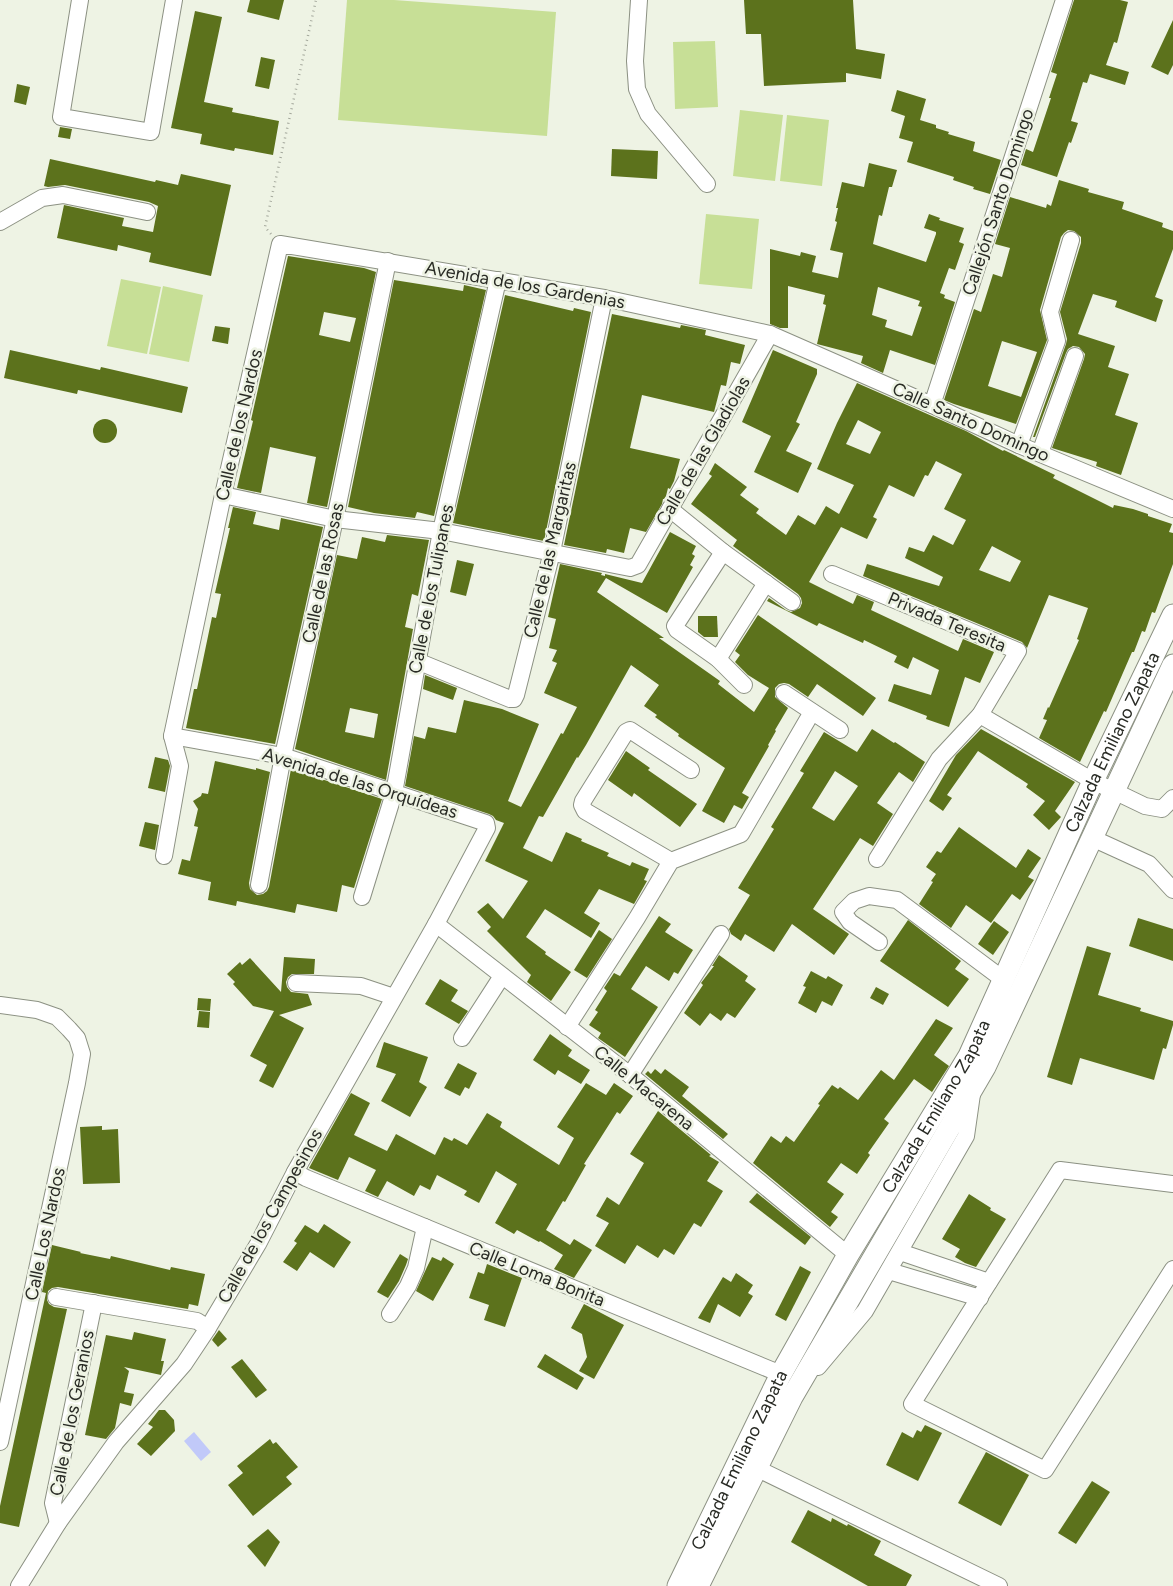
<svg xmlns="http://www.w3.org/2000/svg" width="1173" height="1586" font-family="Figtree,sans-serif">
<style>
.green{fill:#c7df96}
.water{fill:#c1c9f9}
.building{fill:#5c721c;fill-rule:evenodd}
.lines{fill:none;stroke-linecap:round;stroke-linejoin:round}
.minor-casing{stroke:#8c9183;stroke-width:18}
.major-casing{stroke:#8c9183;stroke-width:23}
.path{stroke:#a5a99d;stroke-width:2.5;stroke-dasharray:1 4;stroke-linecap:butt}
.minor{stroke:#fff;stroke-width:16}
.major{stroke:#fff;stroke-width:21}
.labels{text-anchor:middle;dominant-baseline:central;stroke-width:5;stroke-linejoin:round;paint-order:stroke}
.street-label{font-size:18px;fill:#292b25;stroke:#eef3e4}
</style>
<rect width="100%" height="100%" fill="#eef3e4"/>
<g class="green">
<polygon points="347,0 394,0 556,12 547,136 338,120"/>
<polygon points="715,41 718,107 675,109 673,42"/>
<polygon points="740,110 783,115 775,181 733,176"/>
<polygon points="787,115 829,120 822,186 780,181"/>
<polygon points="706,214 759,219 752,289 699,284"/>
<polygon points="121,279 161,287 147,354 107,346"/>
<polygon points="163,286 203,295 189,362 149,354"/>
</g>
<polygon class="water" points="194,1432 211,1452 201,1461 184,1441"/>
<g class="building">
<polygon points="250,0 284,0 279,20 247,12"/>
<polygon points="744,0 853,0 856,49 885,54 881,79 846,73 846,82 764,86 761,34 746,34"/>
<polygon points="1074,0 1120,0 1128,2 1117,43 1114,42 1106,65 1129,72 1125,85 1090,74 1087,83 1083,82 1071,121 1078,123 1071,143 1069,142 1057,177 1021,165 1026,149 1033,152 1051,98 1049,98 1057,74 1051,72"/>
<polygon points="195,11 222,17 204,102 233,108 232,112 279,121 273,155 235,148 234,151 200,144 202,134 171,128"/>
<polygon points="1173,20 1173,65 1168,75 1151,67"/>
<polygon points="261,57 275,60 269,89 255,86"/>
<polygon points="17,84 30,87 26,105 14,102"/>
<polygon points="897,90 926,99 920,120 936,125 936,128 949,132 948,134 975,142 973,151 1001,160 990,194 973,189 974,187 953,180 954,177 907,162 913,142 899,138 905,116 891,111"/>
<polygon points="60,127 72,129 70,139 58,137"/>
<polygon points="612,149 658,151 657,179 611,176"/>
<polygon points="50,159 155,182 156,180 178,185 181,174 231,185 211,276 149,262 151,253 118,245 117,251 57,238 64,205 124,218 122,226 153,232 158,206 149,202 65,185 48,187 44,186"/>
<path d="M869 163 897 170 892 187H889L882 216 879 215 873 244 926 262 936 234V232L924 228 929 214 940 218 939 220 964 228 959 242 964 244 955 270 949 268 940 293 945 295 944 298 955 302 935 365 890 350 883 373 861 363 863 356 817 344 826 305 823 304 825 295 788 286V328H780L770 324V249L800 256 801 252 816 256 812 272 838 278 843 253 830 250 837 222 835 221 838 208H836L842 182 864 187ZM878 287 920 301 918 306 922 307 912 336 885 327 887 320 872 315Z"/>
<path d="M1059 180 1089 189 1088 192 1124 202 1122 209 1163 223 1162 227 1173 231V249L1155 297 1163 300 1156 322 1115 307 1117 301 1093 294 1078 334 1115 346 1108 367 1129 374 1115 415 1138 423 1121 475 1096 466 1097 462 1052 448 1084 359 1085 354 1079 347 1073 346 1068 349 1066 353 1035 437H1033L1066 344 1067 339 1060 312 1081 243V237L1074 231 1068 230 1064 233 1061 237 1040 310 1047 340 1016 424 954 404 944 400 974 309 981 312 993 274 1002 277 1010 248 995 244 1010 197 1046 208 1047 204 1051 206ZM1002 341 1037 352 1021 397 988 386Z"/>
<path d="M288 256 364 268 376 272 327 507 307 503 316 457 270 447 261 493 237 488 253 421 251 420ZM324 312 356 318 350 342 319 335Z"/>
<polygon points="394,280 463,291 464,285 486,290 434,516 417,512 415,518 374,513 348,507"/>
<polygon points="505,295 573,311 574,308 591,312 544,541 453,523"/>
<polygon points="612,314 680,328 681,325 706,330 705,335 745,345 740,364 731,362 726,386 721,385 714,412 642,395 630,448 680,459 674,481 670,489 668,488 666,496 664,499 663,499 662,504 646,532 630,528 624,553 607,549 606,553 564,545"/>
<polygon points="215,326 230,328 228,344 212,341"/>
<polygon points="10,350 100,370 101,367 188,387 182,413 78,390 77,394 4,378"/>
<polygon points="773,350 817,369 817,374 796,422 800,424 786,451 812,463 798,493 754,472 771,436 742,422"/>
<path d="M857 383 966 431 1003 451 1004 450 1055 475 1053 478 1113 508 1114 505 1133 509 1148 514V516L1172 524 1169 532 1173 533V564L1155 613 1152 612 1145 632 1142 631 1134 652H1132L1106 712 1104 711 1080 762 1039 738 1047 720 1043 719 1048 707 1049 708 1079 640 1077 639 1088 608 1049 595 1027 648 1022 642 863 576 867 564 939 586 943 577 905 558 909 547 924 552 933 535 953 545 966 520 944 509 962 474 936 461 928 476 925 475 914 497 889 485 873 517 877 519 867 539 841 527 809 582 853 604 857 595 874 602 871 610 958 651 963 639 994 652 980 683 965 677 949 727 926 719 927 716 888 701 894 684 931 695 939 670 913 657 908 669 894 662 897 656 864 640 863 643 819 623 817 626 767 601 769 598 786 610 791 612 800 608 802 603 801 598 798 594 733 546 737 540 691 504 712 476 709 474 715 463 747 487 740 495 759 509 756 513 786 535 798 515 815 525 826 506 839 514 854 485 817 469 837 423ZM858 420 881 432 870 454 846 444ZM992 546 1021 561 1010 582 979 570Z"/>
<circle cx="105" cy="431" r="12"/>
<polygon points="233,507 256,512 253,524 279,530 281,518 323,527 275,744 186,728 194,689 197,689 212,617 216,618 221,594 215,593 230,528 228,528"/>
<polygon points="670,532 696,546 692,554 695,556 690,565 693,567 667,613 606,578 597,592 664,638 659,638 720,681 718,684 754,712 769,688 748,675 735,662 740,655 735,651 758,615 876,698 863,716 817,684 808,697 789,684 784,683 779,684 775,688 775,697 788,708 775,730 776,731 768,745 769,746 742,793 749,797 742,809 734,805 724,823 702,811 725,768 678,736 679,734 655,717 657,715 644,706 659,685 631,665 586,745 578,758 577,757 543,817 539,816 523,848 552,862 566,832 582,839 581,841 609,853 607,856 630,866 632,862 649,869 644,880 647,881 634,904 599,889 584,913 600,923 591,938 545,909 526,937 546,952 545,954 571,972 551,1001 527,982 531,975 487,931 491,927 477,912 488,903 503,919 528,881 485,861 504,823 496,820 493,816 489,814 405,786 414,736 425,739 428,727 456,733 464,700 502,709 539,724 508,801 521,807 561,733 563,734 577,707 544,693 557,663 552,661 557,650 549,648 556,619 548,617 560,564 602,573 601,575 605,576 605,574 642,583"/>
<path d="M387 535 429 540 418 596 412 594 405 627 413 629 386 780 295 749 337 555 357 559 362 537 385 542ZM350 708 378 714 374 738 345 732Z"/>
<polygon points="457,560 474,564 466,596 450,592"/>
<polygon points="698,616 717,616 718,637 704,637 698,632"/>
<polygon points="425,675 457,688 453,700 423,689"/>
<path d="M872 729 894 743 895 742 925 762 913 782 899 772 877 803 893 814 873 846 860 838 813 909 849 934 834 955 792 924 774 952 745 934 741 941 731 934 729 929 750 895 738 888 774 829 771 827 804 773 800 771 824 732 857 752ZM835 771 858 786 834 821 812 808Z"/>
<polygon points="981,729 1075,782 1055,811 1061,817 1049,830 1033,815 1045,801 1026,787 1028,784 978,751 947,795 952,798 943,811 929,801 956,755"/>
<polygon points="626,751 650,768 648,770 697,804 680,827 634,793 632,797 608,780"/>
<polygon points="155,757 168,760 170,766 165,792 148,788"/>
<polygon points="215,761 256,770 256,768 270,772 249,883 250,889 257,895 263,894 267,891 269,887 291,769 382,799 354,888 342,885 337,912 297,904 295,913 237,901 236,906 208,900 211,882 178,874 182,859 190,861 198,827 194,826 198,809 193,801 201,796 202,793 208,794"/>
<polygon points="145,822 159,825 155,850 139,846"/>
<polygon points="959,827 1016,868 1028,849 1041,858 1028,877 1034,880 1020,900 1012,894 991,923 966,905 951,928 919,904 933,882 931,881 936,874 926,867 937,851 941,853"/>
<polygon points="659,916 671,924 665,932 693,950 678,974 674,972 669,981 646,966 631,989 658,1007 625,1057 598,1038 601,1033 589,1025 598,1012 595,1010 607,991 604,988 614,973 620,976"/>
<polygon points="1138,918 1173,929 1173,961 1129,946"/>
<polygon points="908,920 961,961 955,969 969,979 948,1007 880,961"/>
<polygon points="994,921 1009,932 993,955 978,944"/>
<polygon points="599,930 612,939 587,978 574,970"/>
<polygon points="1087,946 1111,953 1098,995 1141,1008 1140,1011 1173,1021 1173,1025 1166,1049 1163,1048 1154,1080 1080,1058 1072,1085 1047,1077"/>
<polygon points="719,955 748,976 745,981 756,989 735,1018 727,1013 721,1021 710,1013 700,1026 684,1013 703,985 701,983 714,966 712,966"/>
<polygon points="284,957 315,959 314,974 292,974 288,977 286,982 287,987 291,992 308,994 312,1005 279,1015 304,1028 273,1088 259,1081 267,1065 250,1056 274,1011 253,1006 233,984 235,982 227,974 240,962 242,965 250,958 281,992"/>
<polygon points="811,971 826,979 828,976 843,985 832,1006 822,1001 816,1013 798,1003 806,987 803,986"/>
<polygon points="440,979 458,990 451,1001 468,1011 459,1024 425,1004"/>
<polygon points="876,987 889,994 883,1005 870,998"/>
<polygon points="198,998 211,999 210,1011 197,1010"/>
<polygon points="199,1011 210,1012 209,1028 197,1027"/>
<polygon points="936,1019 953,1028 934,1055 949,1066 932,1092 914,1079 884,1119 889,1123 868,1153 870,1155 857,1174 841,1163 827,1182 844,1194 831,1212 838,1217 830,1227 753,1163 771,1136 781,1143 786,1136 794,1142 820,1105 818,1104 832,1085 838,1089 840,1087 858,1100 881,1070 894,1080"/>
<polygon points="550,1034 572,1050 568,1056 590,1070 581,1084 558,1070 555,1075 533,1060"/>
<polygon points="384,1042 428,1057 419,1082 427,1087 410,1117 381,1101 396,1074 376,1067"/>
<polygon points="458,1063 477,1073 469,1089 465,1087 460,1096 444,1088"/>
<polygon points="655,1069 661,1074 665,1069 689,1087 682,1096 728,1134 723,1139 645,1074 648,1071 651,1074"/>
<polygon points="586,1083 606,1095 614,1083 633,1096 620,1114 617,1112 584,1164 586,1165 565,1202 563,1201 546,1230 570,1245 574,1239 592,1250 574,1278 554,1269 563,1255 540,1241 539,1242 517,1230 514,1234 495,1223 517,1184 496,1171 479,1203 464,1195 467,1191 437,1175 430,1190 420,1185 414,1196 387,1181 378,1197 365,1191 376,1170 349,1157 338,1180 309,1168 351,1093 370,1103 354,1135 387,1151 396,1134 435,1155 444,1137 452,1141 454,1138 467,1145 487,1113 502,1122 500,1127 559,1165 574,1138 557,1127"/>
<polygon points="658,1111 711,1155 709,1156 719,1162 707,1181 723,1191 701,1227 694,1223 674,1255 664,1249 658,1258 637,1245 625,1264 595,1246 609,1223 596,1216 607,1197 619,1205 644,1163 630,1154"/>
<polygon points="102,1126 102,1130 118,1129 120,1183 83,1184 80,1127"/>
<polygon points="757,1193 811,1237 805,1245 749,1202"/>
<polygon points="969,1194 991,1208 990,1210 1006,1219 976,1267 965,1263 955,1257 960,1249 942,1239"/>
<polygon points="324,1224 351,1242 334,1268 310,1252 297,1271 283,1262 297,1243 294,1241 305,1225 318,1233"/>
<polygon points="52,1245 81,1252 80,1253 110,1259 111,1256 170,1270 171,1267 205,1274 198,1306 189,1304 188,1309 58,1287 52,1288 48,1291 47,1300 49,1304 54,1307 67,1309 19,1527 0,1523 0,1506 46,1293 42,1292"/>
<polygon points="400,1254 408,1259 406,1265 399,1281 388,1298 377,1292"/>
<polygon points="432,1257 441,1261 443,1257 454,1264 433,1301 416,1291 427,1267"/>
<polygon points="487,1264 522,1278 505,1327 484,1320 489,1305 469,1298 478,1272 484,1274"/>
<polygon points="800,1266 811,1272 786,1321 775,1315"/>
<polygon points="736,1273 753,1285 748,1293 753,1296 740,1317 718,1304 710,1323 698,1318 723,1277 731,1282"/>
<polygon points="584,1304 624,1325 594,1379 579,1371 587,1357 582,1334 571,1328"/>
<polygon points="219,1330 227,1339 218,1347 212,1340"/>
<polygon points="134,1332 166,1339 161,1361 164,1361 161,1375 124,1367 129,1371 124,1392 134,1394 131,1406 120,1403 115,1428 106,1439 85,1435 106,1335 132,1340"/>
<polygon points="545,1354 584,1378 577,1390 537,1367"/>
<polygon points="242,1359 267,1390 256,1398 231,1367"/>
<polygon points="159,1410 165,1410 174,1420 175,1431 151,1456 137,1444 153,1427 148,1424"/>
<polygon points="925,1425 942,1433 918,1481 886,1465 902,1432 913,1438 917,1430 921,1432"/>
<polygon points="270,1439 273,1444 276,1442 298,1467 286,1477 292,1484 253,1516 228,1485 243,1473 237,1466"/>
<polygon points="986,1452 1029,1475 1001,1526 958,1503"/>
<polygon points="1092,1481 1110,1492 1076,1544 1058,1533"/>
<polygon points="808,1510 831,1522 832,1518 847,1526 848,1524 881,1541 874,1555 912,1575 906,1586 868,1586 791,1542"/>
<polygon points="268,1529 280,1542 265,1567 247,1546"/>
</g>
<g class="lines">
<defs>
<g id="minor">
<polyline points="80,0 61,117 151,132 174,0"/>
<polyline points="639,0 635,61 637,89 648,114 707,184"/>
<polyline points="0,222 42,198 63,195 147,212"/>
<polyline points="932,405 1064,0"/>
<polyline points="1019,445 1057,341 1050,312 1071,240"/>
<polyline points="1040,453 1075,356"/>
<polyline points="223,495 335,519 441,531 630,568 638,565 770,334"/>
<polyline points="670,509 723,552 792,602"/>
<polyline points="723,552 675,626 677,630 718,659 744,685"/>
<polyline points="832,574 1018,651 980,715 939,759 877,859"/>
<polyline points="718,659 766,583"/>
<polyline points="417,661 510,699 514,699 516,695 552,552 604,298"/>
<polyline points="784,693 840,730"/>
<polyline points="980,715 1093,781 1145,806 1162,809 1173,798"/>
<polyline points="1092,838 1149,864 1173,890"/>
<polyline points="164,856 180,766 172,736 223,495 280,244 604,298 770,334 932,405 1019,445 1173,509"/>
<polyline points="671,861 585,811 582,805 583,801 626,732 630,730 691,770"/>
<polyline points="259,885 283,756 335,519 388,261"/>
<polyline points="362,897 394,793 441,531 498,280"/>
<polyline points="436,924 630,1075 848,1255"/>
<polyline points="879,942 850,922 843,912 854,901 869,896 897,900 1004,980"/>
<polyline points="296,983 361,986 394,997"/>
<polyline points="0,1005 37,1010 57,1017 69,1029 77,1038 82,1054 77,1083 0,1442"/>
<polyline points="567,1027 637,918 671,861 741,834 812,712"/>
<polyline points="462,1038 502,976"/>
<polyline points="630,1075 721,934"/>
<polyline points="295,1172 306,1178 781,1374"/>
<polyline points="1173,1184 1060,1170 912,1404 1045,1470 1173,1269"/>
<polyline points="900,1252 989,1282"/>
<polyline points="889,1271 980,1298"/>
<polyline points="56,1297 197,1321 208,1328"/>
<polyline points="390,1314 408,1286 416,1268 425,1227"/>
<polyline points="818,1367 865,1311 966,1136 972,1094"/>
<polyline points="756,1468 999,1586"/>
<polyline points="58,1523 53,1503 94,1303"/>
<polyline points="19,1586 58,1523 116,1442 184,1364 208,1328 258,1244 295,1172 436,924 487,828 486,823 283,756 172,736"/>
</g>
<g id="major">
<path id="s1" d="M678 1586 781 1374 848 1255 969 1056 1093 781 1173 615"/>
<polyline points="698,1586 792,1397 985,1067 1173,665"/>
</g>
</defs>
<use href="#minor" class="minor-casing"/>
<use href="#major" class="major-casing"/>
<polyline class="path" points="271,234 265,227 316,0"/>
<use href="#minor" class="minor"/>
<use href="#major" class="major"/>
</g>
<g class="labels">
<g class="street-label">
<text transform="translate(998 202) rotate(-72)">Callejón Santo Domingo</text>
<text transform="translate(525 285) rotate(10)">Avenida de los Gardenias</text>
<text transform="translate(971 422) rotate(24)">Calle Santo Domingo</text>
<text transform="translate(239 425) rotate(-77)">Calle de los Nardos</text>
<text transform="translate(703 451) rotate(-60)">Calle de las Gladiolas</text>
<text transform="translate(550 550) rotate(-77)">Calle de las Margaritas</text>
<text transform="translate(323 573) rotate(-78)">Calle de las Rosas</text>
<text transform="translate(431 589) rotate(-79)">Calle de los Tulipanes</text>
<text transform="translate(947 622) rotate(23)">Privada Teresita</text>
<text stroke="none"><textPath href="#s1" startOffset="950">Calzada Emiliano Zapata</textPath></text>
<text transform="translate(360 783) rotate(17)">Avenida de las Orquídeas</text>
<text transform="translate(644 1088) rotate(39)">Calle Macarena</text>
<text stroke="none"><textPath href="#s1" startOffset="545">Calzada Emiliano Zapata</textPath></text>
<text transform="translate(270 1216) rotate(-61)">Calle de los Campesinos</text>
<text transform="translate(45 1234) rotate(-78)">Calle Los Nardos</text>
<text transform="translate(537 1274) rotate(22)">Calle Loma Bonita</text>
<text transform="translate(72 1413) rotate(-79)">Calle de los Geranios</text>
<text stroke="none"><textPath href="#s1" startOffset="140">Calzada Emiliano Zapata</textPath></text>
</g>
</g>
</svg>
